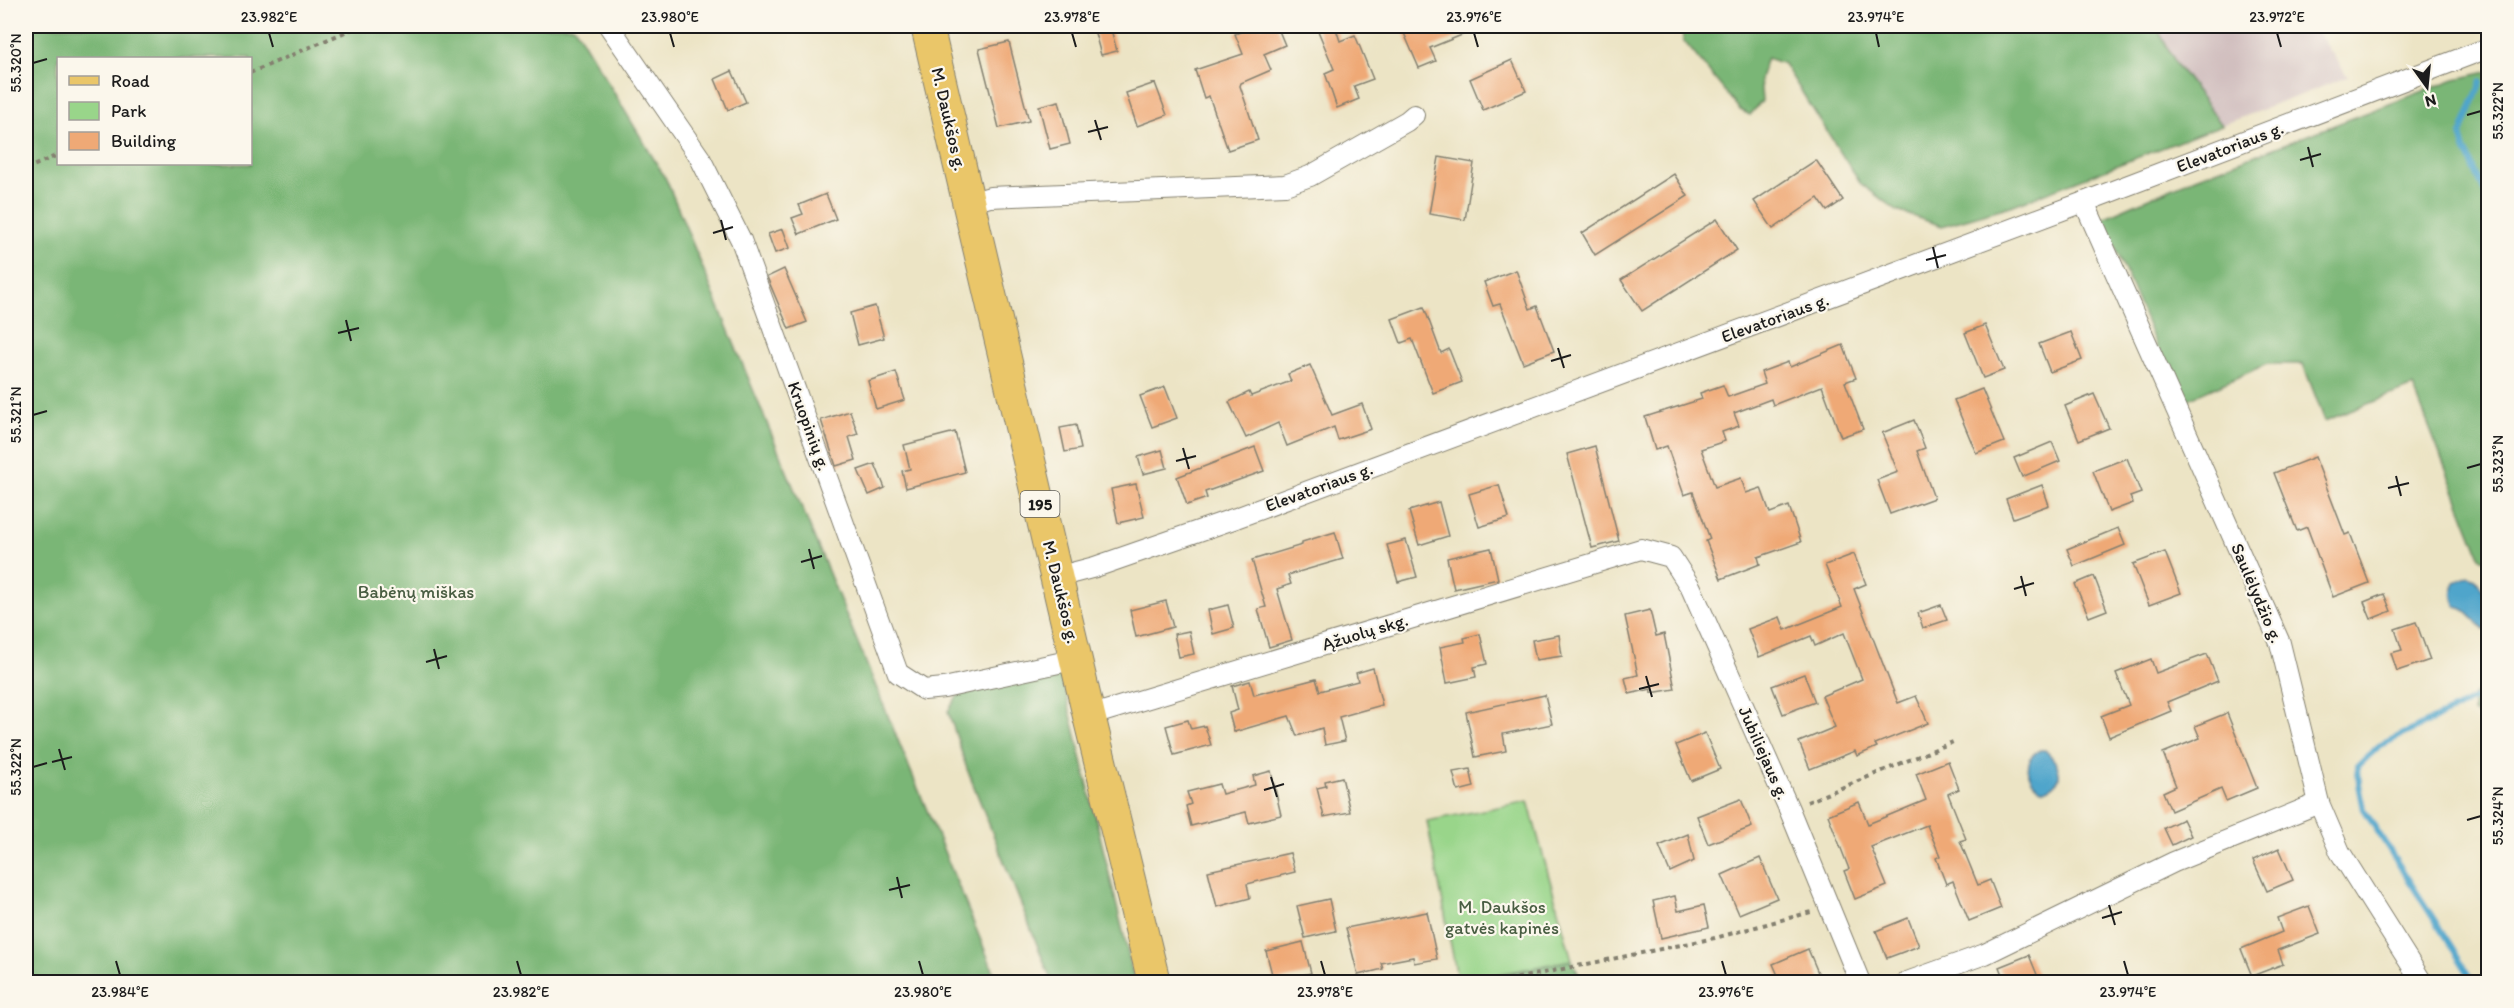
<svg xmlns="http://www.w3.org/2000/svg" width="2514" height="1008" font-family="Itim,sans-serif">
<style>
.industrial{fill:#d1bfbf}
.green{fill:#99d58a;stroke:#5a7853;stroke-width:1.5}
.forest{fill:#7ab676;stroke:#4b6949;stroke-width:1.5;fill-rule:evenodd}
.water{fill:#4fa5cb;stroke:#366074;stroke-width:1.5}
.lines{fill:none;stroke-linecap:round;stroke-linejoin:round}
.stream{stroke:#4fa5cb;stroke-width:6}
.building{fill:#efa976}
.minor-casing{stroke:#848070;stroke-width:22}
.primary-casing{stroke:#848070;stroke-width:34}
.path{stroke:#848070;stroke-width:4;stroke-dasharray:4.5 4.5;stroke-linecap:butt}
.minor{stroke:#fff;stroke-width:20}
.primary{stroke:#eac669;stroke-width:32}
.ticks{fill:none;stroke:#1c1c1c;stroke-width:2}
.labels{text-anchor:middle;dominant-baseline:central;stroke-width:4.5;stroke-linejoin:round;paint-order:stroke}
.shield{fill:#fbf7ec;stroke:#5f5e5a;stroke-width:1.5}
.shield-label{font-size:16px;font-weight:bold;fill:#1c1c1c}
.street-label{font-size:18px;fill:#1c1c1c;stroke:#fbf7ec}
.park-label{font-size:18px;fill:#485d42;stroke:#fbf7ec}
.neatline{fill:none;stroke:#1c1c1c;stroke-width:2}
.ticks-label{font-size:15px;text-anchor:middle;fill:#1c1c1c}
</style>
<rect width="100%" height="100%" fill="#fbf7ec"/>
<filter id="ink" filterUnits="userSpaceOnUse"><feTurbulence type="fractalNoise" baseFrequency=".0167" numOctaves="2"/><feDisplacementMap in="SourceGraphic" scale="12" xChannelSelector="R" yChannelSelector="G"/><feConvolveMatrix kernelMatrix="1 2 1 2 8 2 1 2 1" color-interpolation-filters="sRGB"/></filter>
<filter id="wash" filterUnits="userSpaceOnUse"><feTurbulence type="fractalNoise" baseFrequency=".008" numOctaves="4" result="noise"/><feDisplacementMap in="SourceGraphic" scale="24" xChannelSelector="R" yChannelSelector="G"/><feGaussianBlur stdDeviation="1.35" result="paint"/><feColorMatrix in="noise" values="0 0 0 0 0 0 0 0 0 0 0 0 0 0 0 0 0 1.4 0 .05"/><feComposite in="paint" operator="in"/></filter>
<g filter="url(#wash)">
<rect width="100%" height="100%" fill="#ece4c5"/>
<polygon class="industrial" points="2156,26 2314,26 2348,77 2222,125 2177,65"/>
<polygon class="green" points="1528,801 1572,960 1458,982 1427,821"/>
<g class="forest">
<path d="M26 26H574L666 179 998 982H26ZM250 58V164H58V58Z"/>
<polygon points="1682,26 2156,26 2177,65 2222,125 2011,206 1942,226 1897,211 1860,183 1784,64 1767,58 1760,78 1762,101 1750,115 1740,110 1683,40"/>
<polygon points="2488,72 2488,563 2480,556 2413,386 2325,421 2303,364 2267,364 2180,403 2103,218 2195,178 2455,79"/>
<polygon points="1060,669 1135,982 1052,982 967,769 948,711 959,694"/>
<polygon points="2488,684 2488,720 2473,713 2474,695"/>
<polygon points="1572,960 1582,982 1466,982"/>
</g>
<g class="water">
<path d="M2469 576 2476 579 2488 598V627L2484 629 2463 609 2456 607C2452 598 2451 591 2455 582Z"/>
<path d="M2040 750H2045C2060 764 2068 782 2044 790 2026 784 2022 758 2040 750Z"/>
</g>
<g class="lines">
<g class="stream">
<polyline points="2481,82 2461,134 2465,149 2488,199"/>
<polyline points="2474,982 2364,810 2359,784 2358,766 2379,746 2488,693"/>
</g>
</g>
<g id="blocks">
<g class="building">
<polygon points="1093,26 1110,26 1117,51 1101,55"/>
<polygon points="1255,26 1277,26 1285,45 1264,54 1271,70 1241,83 1240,86 1258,140 1228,150 1209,96 1204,98 1195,70 1243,54 1235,34"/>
<polygon points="1316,26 1335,26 1340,41 1355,35 1373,79 1354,86 1359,99 1337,108 1325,73 1334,69"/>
<polygon points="1401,26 1484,26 1430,48 1436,61 1419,68"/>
<polygon points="1009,42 1029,121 999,128 979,49"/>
<polygon points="1512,60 1526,91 1483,110 1470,79"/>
<polygon points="732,71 746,102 728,110 715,79"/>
<polygon points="1155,83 1167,115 1137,126 1126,93"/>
<polygon points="1059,101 1070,144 1050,149 1039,106"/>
<polygon points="1439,157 1474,163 1465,220 1429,214"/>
<polygon points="1816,160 1843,200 1827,211 1818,198 1773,229 1754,201"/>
<polygon points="1674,174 1688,196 1595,255 1582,233"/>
<polygon points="826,194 836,219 799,234 792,218 803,214 799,205"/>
<polygon points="1717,219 1737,250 1642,311 1621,280"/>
<polygon points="783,229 790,248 775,253 768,234"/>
<polygon points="784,269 807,322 789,329 767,277"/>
<polygon points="1516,270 1530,309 1537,306 1554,351 1523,363 1500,304 1493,306 1484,282"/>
<polygon points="875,306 884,338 858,345 850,313"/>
<polygon points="1424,307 1441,353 1449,349 1462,382 1433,393 1412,339 1401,343 1392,319"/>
<polygon points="1985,325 2004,370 1983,378 1965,333"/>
<polygon points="2071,332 2082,360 2050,372 2039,344"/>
<polygon points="1843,345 1856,378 1845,382 1863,429 1841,437 1822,386 1773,405 1771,399 1734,413 1739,426 1722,432 1725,441 1701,449 1715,487 1741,478 1746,493 1761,488 1770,513 1789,506 1801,542 1758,557 1760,564 1721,579 1706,541 1710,539 1693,492 1684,495 1667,446 1655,450 1645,417 1702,399 1700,393 1723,385 1728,397 1765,384 1761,372 1788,362 1790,367"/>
<polygon points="1310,365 1332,415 1362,404 1371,429 1338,440 1334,427 1287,446 1278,423 1246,438 1229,402 1249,392 1251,396 1291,381 1288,374"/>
<polygon points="896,372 905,400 876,409 868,381"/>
<polygon points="1165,387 1177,418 1152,427 1140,396"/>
<polygon points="1982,389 2004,442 1976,453 1954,400"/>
<polygon points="2094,394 2109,428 2079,440 2065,406"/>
<polygon points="850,411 858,434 849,437 856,460 836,466 821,420"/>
<polygon points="1914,420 1925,448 1917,451 1934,498 1890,514 1877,480 1898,472 1882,433"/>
<polygon points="1076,425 1081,449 1065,452 1060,428"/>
<polygon points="955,432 965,472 906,488 902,471 910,469 904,445"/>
<polygon points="2052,442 2060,461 2022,477 2014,458"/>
<polygon points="1595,446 1619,541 1592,548 1567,454"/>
<polygon points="1255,447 1264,471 1205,492 1207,498 1187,505 1177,477"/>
<polygon points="1162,450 1167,468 1143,474 1138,457"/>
<polygon points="2315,457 2345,535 2350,533 2369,583 2333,597 2307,527 2297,531 2274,473"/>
<polygon points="2127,458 2141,493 2130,497 2133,503 2109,512 2093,471"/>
<polygon points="875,464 885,488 869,495 858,470"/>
<polygon points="1136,484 1144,517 1118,523 1111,489"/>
<polygon points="1499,485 1509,518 1479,527 1469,494"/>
<polygon points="2042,485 2049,505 2013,518 2006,499"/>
<polygon points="1439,502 1448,536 1419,545 1409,511"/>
<polygon points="2118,528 2125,545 2074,566 2067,549"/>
<polygon points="1335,532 1343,559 1288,575 1291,584 1277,589 1292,640 1269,647 1258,609 1266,607 1252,560 1302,545 1302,542"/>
<polygon points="1406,540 1417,577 1398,582 1387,545"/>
<polygon points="1491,548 1498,579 1454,589 1447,558"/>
<polygon points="2165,552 2181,593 2149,605 2133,564"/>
<polygon points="1854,554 1866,584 1854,589 1898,703 1916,696 1928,723 1875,744 1877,747 1857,756 1855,751 1810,769 1799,742 1835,727 1822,696 1862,679 1844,633 1815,646 1811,636 1759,657 1748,629 1780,617 1785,630 1842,607 1825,565"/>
<polygon points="2094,576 2107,610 2089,617 2075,584"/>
<polygon points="2384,594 2391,611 2371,619 2364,602"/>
<polygon points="1166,601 1173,627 1136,637 1130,610"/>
<polygon points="1228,605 1234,628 1213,634 1208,610"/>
<polygon points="1941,605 1947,620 1923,628 1918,613"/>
<polygon points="1650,610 1656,636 1664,634 1675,689 1651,693 1651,689 1629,694 1625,678 1638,675 1625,616"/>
<polygon points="2416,622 2430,660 2397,671 2391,653 2402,650 2395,629"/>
<polygon points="1189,631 1194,654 1179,657 1174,634"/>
<polygon points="1480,634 1487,664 1474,667 1476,677 1447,683 1440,647 1465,642 1464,638"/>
<polygon points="1559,635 1562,656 1536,660 1532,640"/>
<polygon points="2207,654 2218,681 2167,702 2171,711 2109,737 2101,716 2129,705 2116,673 2151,659 2156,673"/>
<polygon points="1373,668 1382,705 1339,717 1345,741 1325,745 1322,728 1297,736 1289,716 1234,732 1229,713 1238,710 1232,686 1250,681 1254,695 1316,679 1320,691 1358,681 1356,673"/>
<polygon points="1804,674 1815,702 1783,714 1772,686"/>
<polygon points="1545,695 1552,724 1503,734 1506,751 1475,757 1466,712"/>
<polygon points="2227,713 2257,788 2226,801 2221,789 2171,811 2163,792 2176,786 2163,753 2200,738 2195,726"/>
<polygon points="1188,720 1191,729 1205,726 1211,745 1174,755 1166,726"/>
<polygon points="1705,733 1720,769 1691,781 1676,745"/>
<polygon points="1948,761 1959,789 1948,794 1966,839 1960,841 1978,885 1990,880 2001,908 1969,921 1953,881 1946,884 1936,858 1940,856 1927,825 1871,847 1887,886 1855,899 1844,871 1849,869 1828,815 1859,802 1868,824 1926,800 1916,774"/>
<polygon points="1470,769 1474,787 1458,791 1453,772"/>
<polygon points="1271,771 1281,815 1249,823 1246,812 1191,826 1186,806 1191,804 1187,792 1219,784 1222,794 1255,785 1253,776"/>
<polygon points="1342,777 1350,812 1324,817 1317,788 1326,786 1325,781"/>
<polygon points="1741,799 1752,827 1708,844 1697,816"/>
<polygon points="2183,819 2191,836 2172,845 2164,828"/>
<polygon points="1688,834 1694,861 1670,872 1659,846"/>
<polygon points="2279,848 2293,880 2267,891 2253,860"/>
<polygon points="1290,853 1295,872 1247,884 1250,898 1217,907 1208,871"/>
<polygon points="1760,858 1777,898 1739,914 1722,875"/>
<polygon points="1675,896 1678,911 1704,905 1709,927 1661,938 1653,901"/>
<polygon points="1329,899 1336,931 1305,938 1297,906"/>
<polygon points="2309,906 2320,934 2278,950 2283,964 2252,976 2241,949 2282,932 2277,918"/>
<polygon points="1427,912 1437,959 1414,963 1413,957 1381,963 1383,969 1358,975 1346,928"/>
<polygon points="1908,918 1919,946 1887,958 1876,931"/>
<polygon points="1303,942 1311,973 1274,982 1266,951"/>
<polygon points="1808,949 1822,982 1781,982 1773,964"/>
<polygon points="2029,955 2040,982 2005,982 1999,967"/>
</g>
</g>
</g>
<g filter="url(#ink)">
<use href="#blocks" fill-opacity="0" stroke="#848070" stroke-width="1.5"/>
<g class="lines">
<defs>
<g id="minor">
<polyline points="609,26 700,158 741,240 898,673 924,690 944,688 1077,659"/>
<polyline points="2084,202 2280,643 2319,803 2340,852 2422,982"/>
<polyline points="969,203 990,197 1285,185 1310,176 1407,121 1414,115"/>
<polyline points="1057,577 1095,567 1236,518 2084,202 2488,48"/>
<polyline points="1089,716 1641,549 1671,557 1691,588 1789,809 1860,982"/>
<polyline points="1907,982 1985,954 2174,862 2319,803"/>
</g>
<polyline id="primary" points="927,26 1089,716 1154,982"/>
</defs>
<use href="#minor" class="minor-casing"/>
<use href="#primary" class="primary-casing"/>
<g class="path">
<polyline points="250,73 359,26"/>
<polyline points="26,169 58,155"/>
<polyline points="1807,802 1953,742"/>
<polyline points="1499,982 1715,938 1811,912"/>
</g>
<use href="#minor" class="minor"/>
<use href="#primary" class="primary"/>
</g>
</g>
<path class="ticks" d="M269 33 273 47M670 33 674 47M1072 33 1076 47M1474 33 1478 47M1876 33 1879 47M2277 33 2281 47M33 63 47 59M2467 115 2481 111M1095 120 1101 140M1088 132 1108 127M2308 147 2313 167M2300 160 2321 154M721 220 726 240M713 233 733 227M1933 247 1938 268M1926 260 1946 255M346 320 351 341M338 333 359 328M1558 348 1564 368M1551 361 1571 355M33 415 47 411M1183 448 1189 469M1176 461 1196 456M2467 468 2481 464M2396 476 2401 496M2388 488 2409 483M809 549 814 569M801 562 822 556M2021 576 2026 596M2014 589 2034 583M434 649 439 669M426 662 447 656M1646 676 1652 697M1639 689 1659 684M59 749 65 770M52 762 72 757M33 767 47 763M1271 777 1277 797M1264 790 1284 784M2467 820 2481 816M897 877 902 898M889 890 910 885M2109 905 2115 925M2102 918 2122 912M116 961 120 975M517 961 521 975M919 961 923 975M1321 961 1325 975M1722 961 1726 975M2124 961 2128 975"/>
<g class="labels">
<rect class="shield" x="1020.5" y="491" width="39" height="26" rx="4.5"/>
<g class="shield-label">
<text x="1040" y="504">195</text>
</g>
<g class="street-label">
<text transform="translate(949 119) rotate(77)">M. Daukšos g.</text>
<text transform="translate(2230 147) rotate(-21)">Elevatoriaus g.</text>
<text transform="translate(1775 318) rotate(-20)">Elevatoriaus g.</text>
<text transform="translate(809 426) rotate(70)">Kruopinių g.</text>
<text transform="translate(1319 487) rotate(-20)">Elevatoriaus g.</text>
<text transform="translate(1061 592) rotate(76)">M. Daukšos g.</text>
<text transform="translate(2257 593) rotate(67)">Saulėlydžio g.</text>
<text transform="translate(1365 632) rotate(-17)">Ąžuolų skg.</text>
<text transform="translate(1764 753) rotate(66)">Jubiliejaus g.</text>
</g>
<g class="park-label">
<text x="416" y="592">Babėnų miškas</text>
<text x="1502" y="907">M. Daukšos<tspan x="1502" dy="21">gatvės kapinės</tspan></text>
</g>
</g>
<rect width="2514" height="1008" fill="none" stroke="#fbf7ec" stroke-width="66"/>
<rect x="57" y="57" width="195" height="108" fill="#fbf7ec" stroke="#a29f99" stroke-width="1.5"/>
<rect x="69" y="76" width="30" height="9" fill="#eac669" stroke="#a29f99" stroke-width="1.5"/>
<text x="111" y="87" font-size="18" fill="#1c1c1c">Road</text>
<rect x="69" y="102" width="30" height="18" fill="#99d58a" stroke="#a29f99" stroke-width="1.5"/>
<text x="111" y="117" font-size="18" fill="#1c1c1c">Park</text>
<rect x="69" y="132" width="30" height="18" fill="#efa976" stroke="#a29f99" stroke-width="1.5"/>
<text x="111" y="147" font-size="18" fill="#1c1c1c">Building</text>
<g transform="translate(2427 87) rotate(165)" stroke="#fbf7ec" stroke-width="4.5" paint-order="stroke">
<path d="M0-4.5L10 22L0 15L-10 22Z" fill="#1c1c1c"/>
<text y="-9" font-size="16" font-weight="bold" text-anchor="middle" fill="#1c1c1c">N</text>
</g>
<rect x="33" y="33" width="2448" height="942" class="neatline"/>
<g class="ticks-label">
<text x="269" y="22">23.982°E</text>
<text x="670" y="22">23.980°E</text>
<text x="1072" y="22">23.978°E</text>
<text x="1474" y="22">23.976°E</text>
<text x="1876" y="22">23.974°E</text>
<text x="2277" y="22">23.972°E</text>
<text transform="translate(16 63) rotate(-90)" y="5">55.320°N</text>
<text transform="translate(2498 111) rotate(-90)" y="5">55.322°N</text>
<text transform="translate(16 415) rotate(-90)" y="5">55.321°N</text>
<text transform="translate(2498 464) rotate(-90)" y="5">55.323°N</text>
<text transform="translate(16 767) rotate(-90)" y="5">55.322°N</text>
<text transform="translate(2498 816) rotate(-90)" y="5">55.324°N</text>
<text x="120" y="997">23.984°E</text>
<text x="521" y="997">23.982°E</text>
<text x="923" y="997">23.980°E</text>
<text x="1325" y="997">23.978°E</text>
<text x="1726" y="997">23.976°E</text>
<text x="2128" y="997">23.974°E</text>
</g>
</svg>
